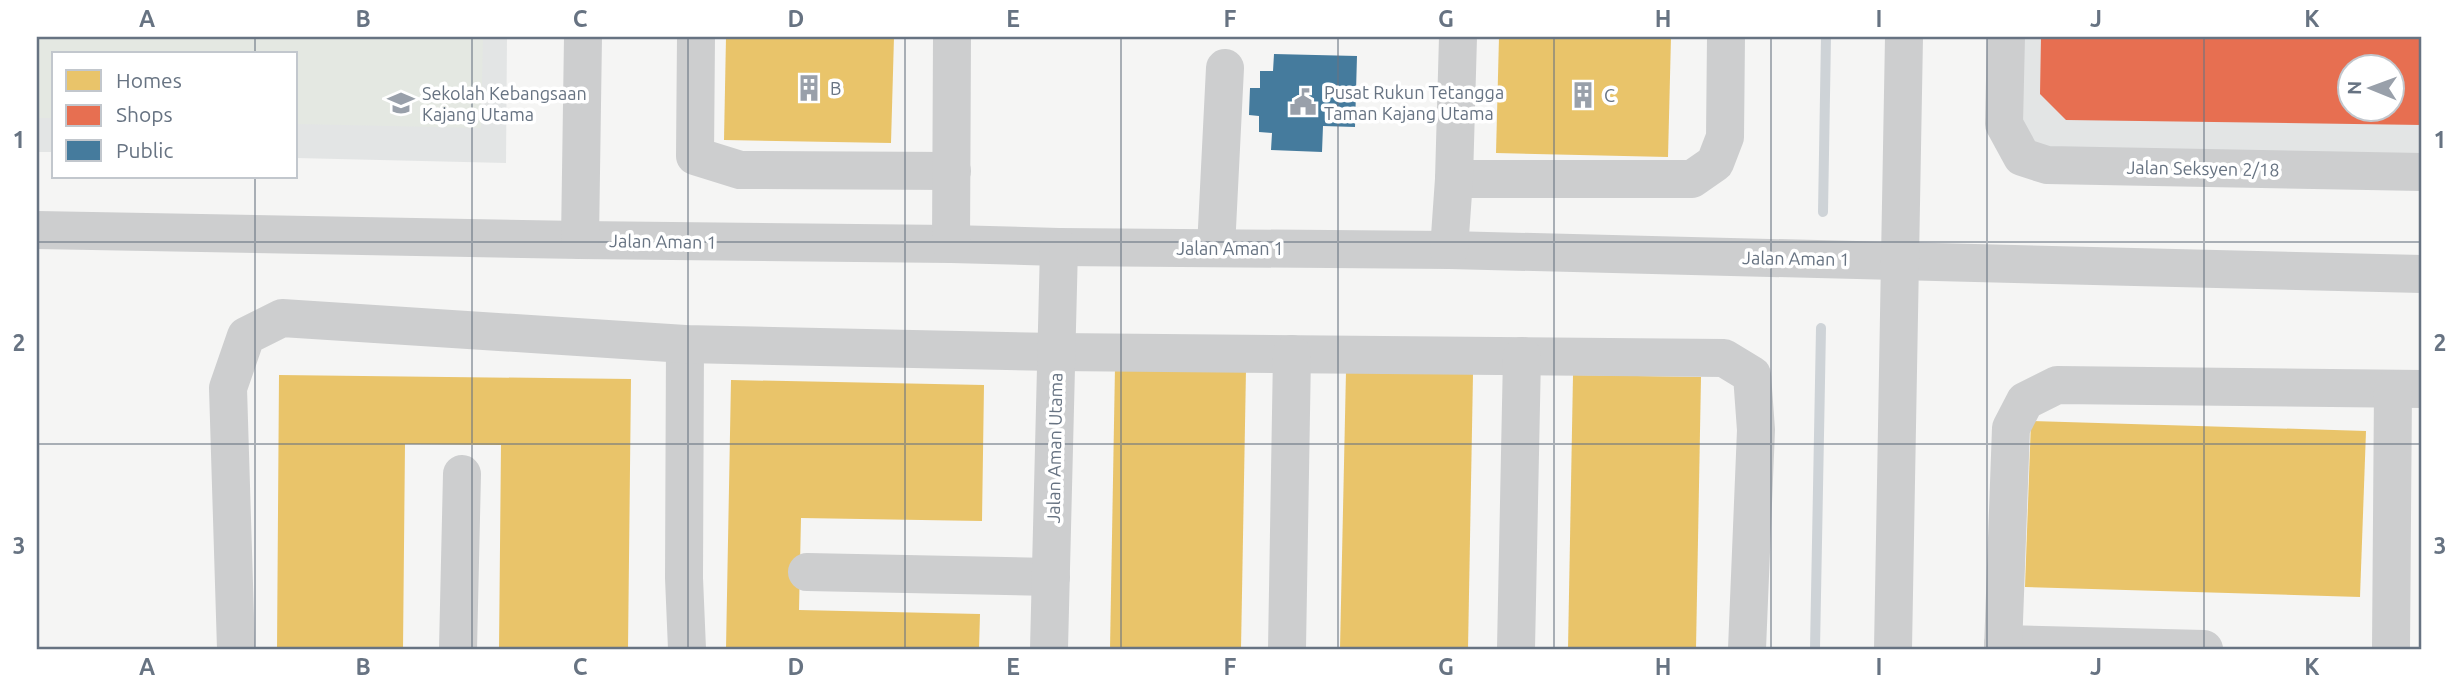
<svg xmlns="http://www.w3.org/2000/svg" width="2459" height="686" font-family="Ubuntu,sans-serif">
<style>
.built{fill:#e3e5e5;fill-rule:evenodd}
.green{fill:#e4e8e2}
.homes{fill:#e9c46a}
.shops{fill:#e76f51;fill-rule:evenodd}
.public{fill:#457b9d}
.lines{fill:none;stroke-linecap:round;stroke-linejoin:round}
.stream{stroke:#ced3d7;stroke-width:10}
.minor{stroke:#cdcecf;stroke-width:38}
.grid{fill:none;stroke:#677382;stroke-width:2;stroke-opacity:0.55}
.labels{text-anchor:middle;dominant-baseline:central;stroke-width:7;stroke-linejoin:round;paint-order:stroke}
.poi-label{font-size:18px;fill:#677382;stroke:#fff;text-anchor:start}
.street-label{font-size:18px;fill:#677382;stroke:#fff}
.neatline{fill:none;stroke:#677382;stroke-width:2.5}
.grid-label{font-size:23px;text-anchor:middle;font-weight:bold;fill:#677382}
</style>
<rect width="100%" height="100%" fill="#f5f5f4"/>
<g class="built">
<polygon points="37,37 507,37 506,163 296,158 296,54 54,54 54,152 37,152"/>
<path d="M2020 37H2422V155L2048 151 2032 143 2019 114ZM2350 66H2392V108H2350Z"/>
</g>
<polygon class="green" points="37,37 483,37 481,128 296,124 296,54 54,54 54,118 37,118"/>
<g class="homes">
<polygon points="726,37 894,37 891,143 724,140"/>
<polygon points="1499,37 1671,37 1668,157 1496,153"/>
<polygon points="1115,367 1246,369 1241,649 1110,649"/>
<polygon points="1346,371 1473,374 1468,649 1340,649"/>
<polygon points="279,375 631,379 628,649 499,649 501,445 405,444 403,649 277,649"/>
<polygon points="1573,375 1701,377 1696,649 1568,649"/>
<polygon points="731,380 984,385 982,521 801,518 799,610 980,614 979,649 726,649"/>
<polygon points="2031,421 2366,431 2360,597 2025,587"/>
</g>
<path class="shops" d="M2041 37H2422V125L2066 120 2040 94ZM2350 66H2392V108H2350Z"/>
<polygon class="public" points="1274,54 1357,56 1355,127 1323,126 1322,152 1271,150 1272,133 1259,132 1259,116 1249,115 1250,88 1260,88 1260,71 1273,71"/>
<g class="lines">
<g class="stream">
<polyline points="1823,212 1826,37"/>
<polyline points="1815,649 1821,328"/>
</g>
<g class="minor">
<polyline points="696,37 695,156 740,170 952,171"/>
<polyline points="2006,37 2004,124 2022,157 2047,165 2422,172"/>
<polyline points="1454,179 1692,179 1715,163 1725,137 1726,37"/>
<polyline points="37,230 580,240 951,244 1059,247 1449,250 2422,274"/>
<polyline points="580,240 583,37"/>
<polyline points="951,244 952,37"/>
<polyline points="1216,248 1225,68"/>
<polyline points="1449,250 1454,179 1458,37"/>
<polyline points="685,344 684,578 687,649"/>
<polyline points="807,572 1051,577"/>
<polyline points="2003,644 2204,649"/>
<polyline points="236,649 228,388 246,336 282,318 685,344 1056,352 1724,358 1752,375 1756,430 1747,649"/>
<polyline points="458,649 462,474"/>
<polyline points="1049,649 1059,247"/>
<polyline points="1287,649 1292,354"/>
<polyline points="1516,649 1522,356"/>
<polyline points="1893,649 1904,37"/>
<polyline points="2003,649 2011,428 2025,401 2057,385 2422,389"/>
<polyline points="2391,649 2393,389"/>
</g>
</g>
<path class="grid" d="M255 37V54M472 37V649M688 37V649M905 37V649M1121 37V649M1338 37V649M1554 37V649M1771 37V649M1987 37V649M2204 37V649M255 177V649M37 242H2422M37 444H2422"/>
<defs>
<symbol id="building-bare" viewBox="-9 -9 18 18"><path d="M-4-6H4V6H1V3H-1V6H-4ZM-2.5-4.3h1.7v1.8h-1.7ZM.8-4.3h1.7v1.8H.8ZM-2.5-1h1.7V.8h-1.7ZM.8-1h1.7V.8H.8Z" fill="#99a0aa" stroke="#fff" stroke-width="2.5" paint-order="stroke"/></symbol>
<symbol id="civic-bare" viewBox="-9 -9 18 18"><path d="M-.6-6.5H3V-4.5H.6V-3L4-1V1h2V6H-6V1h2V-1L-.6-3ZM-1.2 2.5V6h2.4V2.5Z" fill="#99a0aa" stroke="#fff" stroke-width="2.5" paint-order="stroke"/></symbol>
<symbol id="school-bare" viewBox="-9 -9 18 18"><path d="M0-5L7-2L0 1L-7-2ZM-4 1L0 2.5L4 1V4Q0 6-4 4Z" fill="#99a0aa" stroke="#fff" stroke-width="2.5" paint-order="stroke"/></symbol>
</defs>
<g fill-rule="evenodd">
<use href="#building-bare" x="790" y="69" width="38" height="38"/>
<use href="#building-bare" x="1564" y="76" width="38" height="38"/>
<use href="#civic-bare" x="1284" y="83" width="38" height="38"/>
<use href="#school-bare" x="382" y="84" width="38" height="38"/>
</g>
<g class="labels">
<g class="poi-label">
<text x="830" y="88">B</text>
<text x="1324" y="92">Pusat Rukun Tetangga<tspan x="1324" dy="21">Taman Kajang Utama</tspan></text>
<text x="422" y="93">Sekolah Kebangsaan<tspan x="422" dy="21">Kajang Utama</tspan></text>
<text x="1604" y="95">C</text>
</g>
<g class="street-label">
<text transform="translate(2203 168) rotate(1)">Jalan Seksyen 2/18</text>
<text transform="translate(663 241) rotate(1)">Jalan Aman 1</text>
<text x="1230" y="248">Jalan Aman 1</text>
<text transform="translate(1796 258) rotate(1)">Jalan Aman 1</text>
<text transform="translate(1054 448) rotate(-89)">Jalan Aman Utama</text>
</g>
</g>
<rect width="2459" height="686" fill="none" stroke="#ffffff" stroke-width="77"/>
<rect x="52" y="52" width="245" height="126" fill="#ffffff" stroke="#c2c7cd" stroke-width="2"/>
<rect x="66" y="70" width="35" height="21" fill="#e9c46a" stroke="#c2c7cd" stroke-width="2"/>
<text x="116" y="88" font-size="21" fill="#677382">Homes</text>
<rect x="66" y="105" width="35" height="21" fill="#e76f51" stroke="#c2c7cd" stroke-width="2"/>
<text x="116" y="122" font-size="21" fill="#677382">Shops</text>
<rect x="66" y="140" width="35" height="21" fill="#457b9d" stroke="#c2c7cd" stroke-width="2"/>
<text x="116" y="158" font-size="21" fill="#677382">Public</text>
<g transform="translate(2371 88) rotate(271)"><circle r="33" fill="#ffffff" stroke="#c2c7cd" stroke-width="2"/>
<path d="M0-5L12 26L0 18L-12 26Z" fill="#99a0aa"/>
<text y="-10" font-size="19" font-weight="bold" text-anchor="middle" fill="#677382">N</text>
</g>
<rect x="38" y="38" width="2382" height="610" class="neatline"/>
<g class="grid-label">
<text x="147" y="27">A</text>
<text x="363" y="27">B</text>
<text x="580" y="27">C</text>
<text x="796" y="27">D</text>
<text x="1013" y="27">E</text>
<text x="1230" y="27">F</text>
<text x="1446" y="27">G</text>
<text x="1663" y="27">H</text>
<text x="1879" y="27">I</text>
<text x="2096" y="27">J</text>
<text x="2312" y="27">K</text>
<text x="19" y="148">1</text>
<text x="2440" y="148">1</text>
<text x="19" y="351">2</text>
<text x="2440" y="351">2</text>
<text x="19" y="554">3</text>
<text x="2440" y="554">3</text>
<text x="147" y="675">A</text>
<text x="363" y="675">B</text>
<text x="580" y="675">C</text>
<text x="796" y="675">D</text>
<text x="1013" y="675">E</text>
<text x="1230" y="675">F</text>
<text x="1446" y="675">G</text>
<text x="1663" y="675">H</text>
<text x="1879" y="675">I</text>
<text x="2096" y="675">J</text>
<text x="2312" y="675">K</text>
</g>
</svg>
